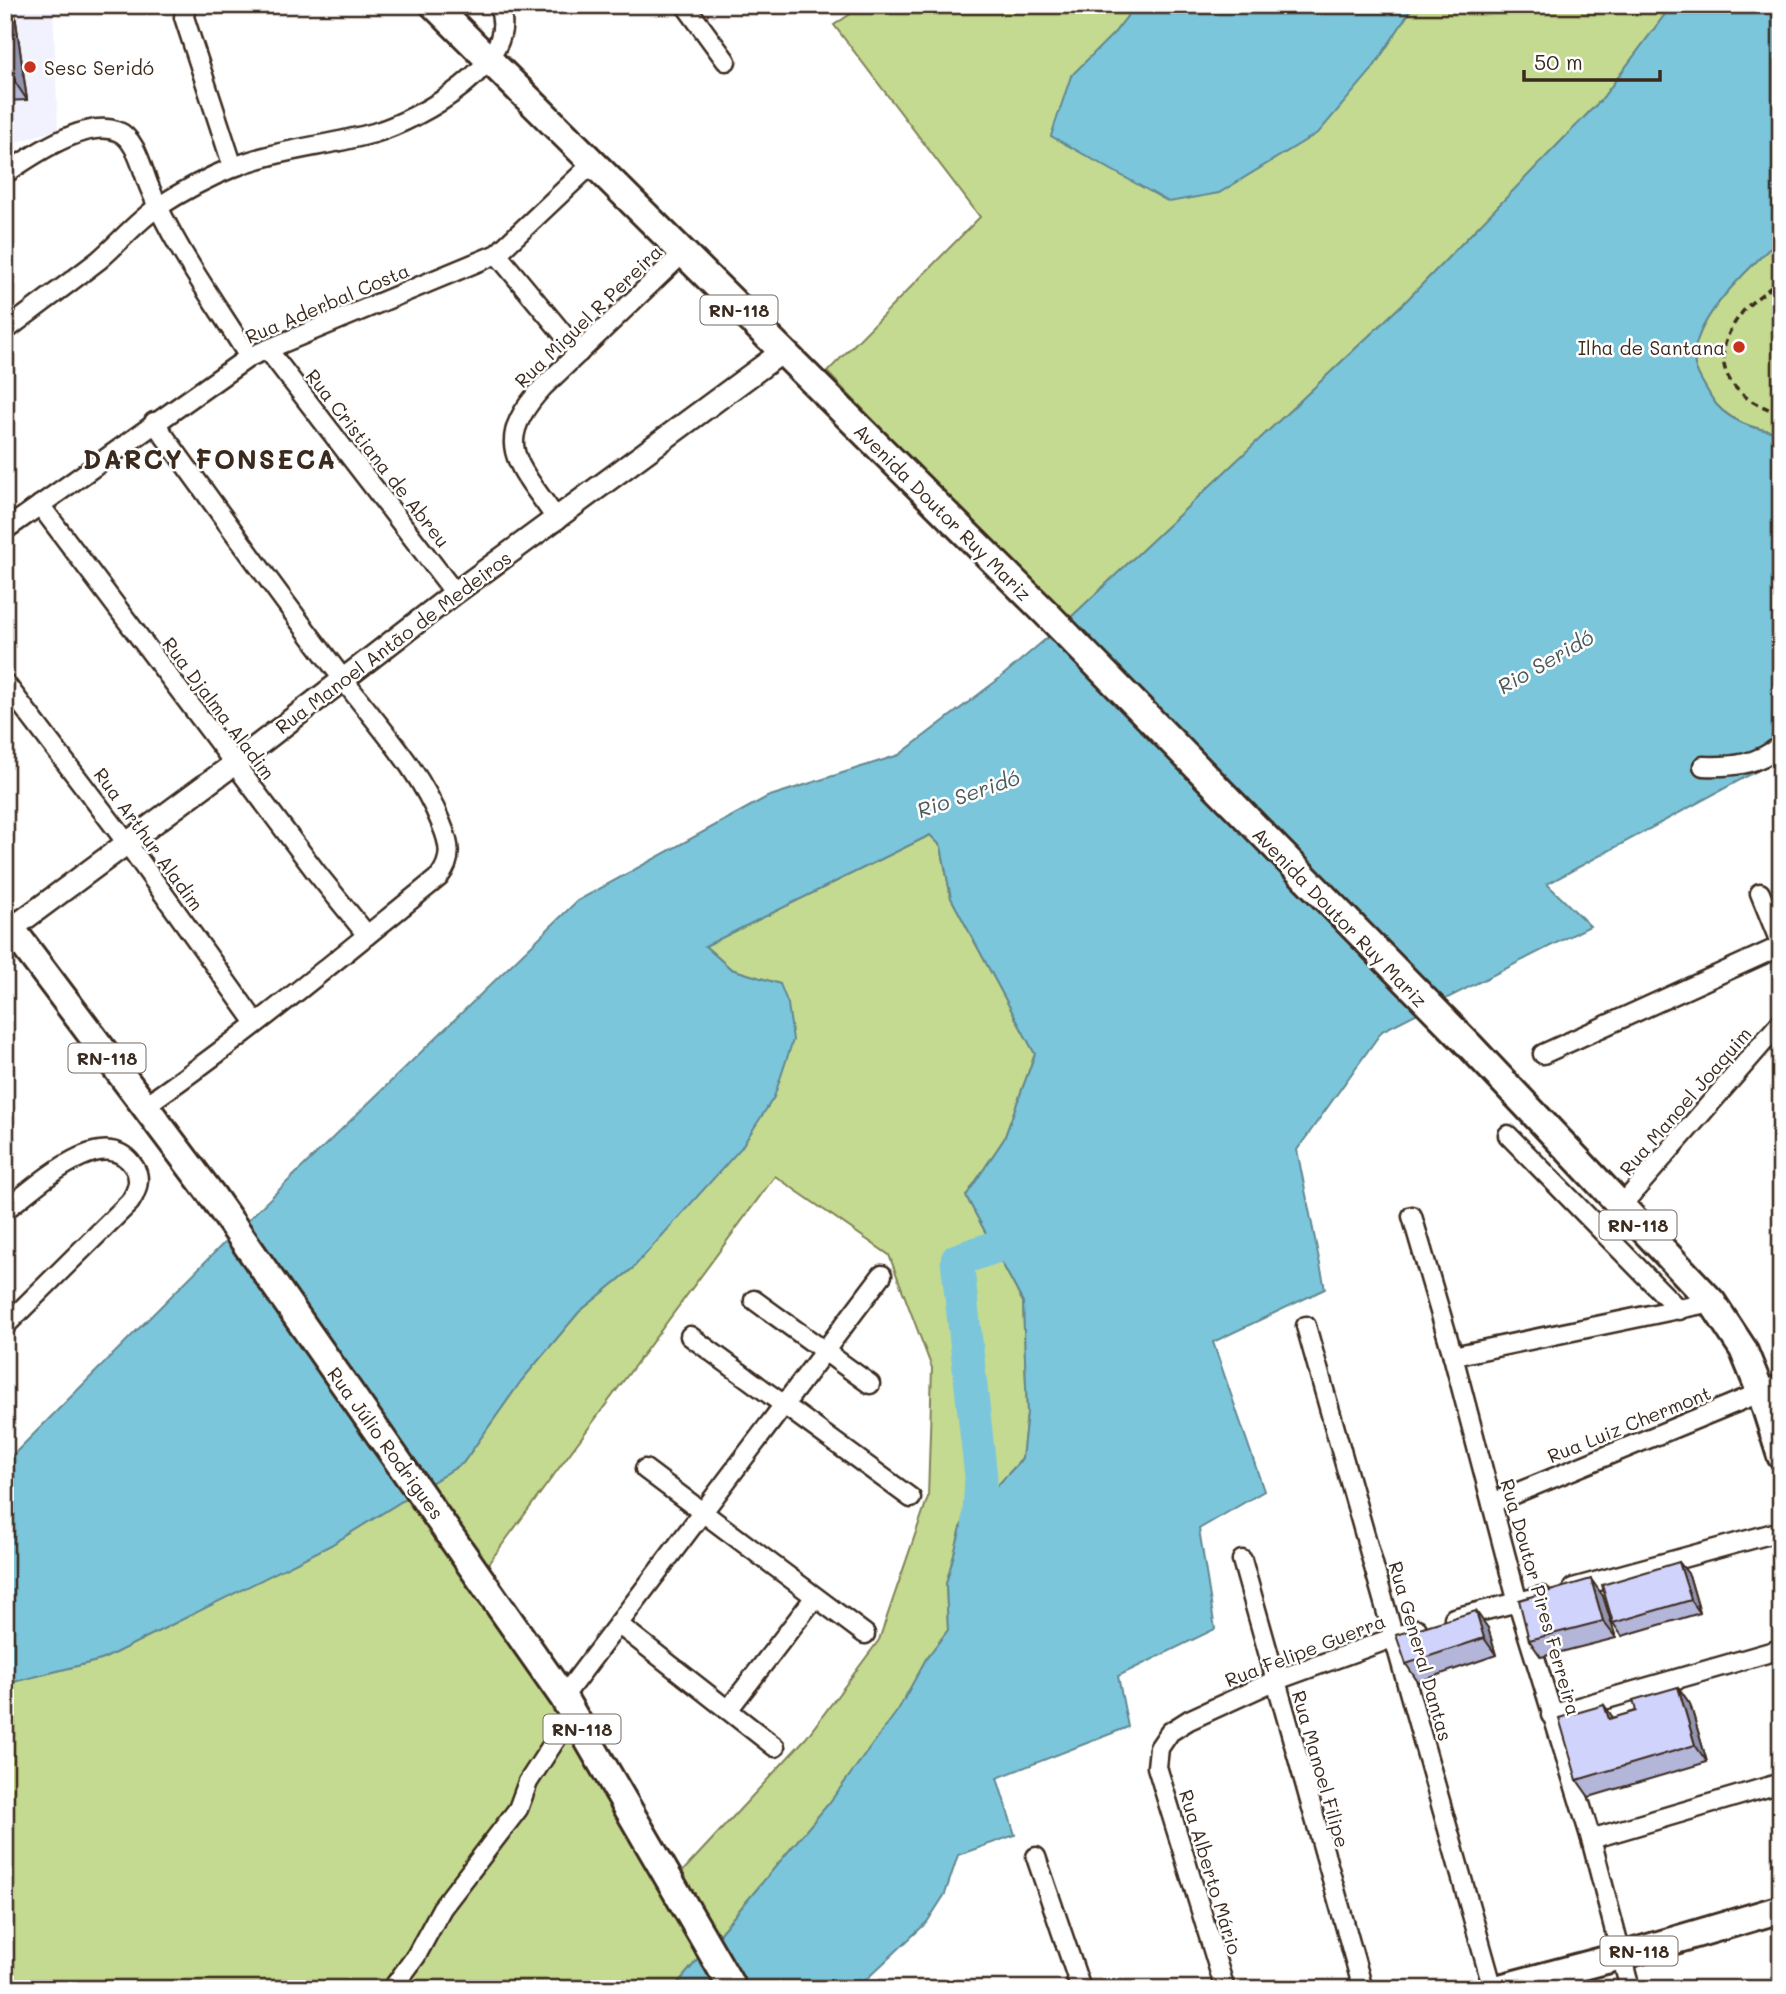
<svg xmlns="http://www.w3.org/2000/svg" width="1786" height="1994" font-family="Mali,sans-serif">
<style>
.built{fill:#f1f2fe}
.green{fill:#c4da90;stroke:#808257;stroke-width:2;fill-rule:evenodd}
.water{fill:#7cc6dc;stroke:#628890;stroke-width:2}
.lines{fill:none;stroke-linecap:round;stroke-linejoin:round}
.river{stroke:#7cc6dc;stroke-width:33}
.minor-casing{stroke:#3b2a1e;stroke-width:23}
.tertiary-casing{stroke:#3b2a1e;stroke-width:26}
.primary-casing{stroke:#3b2a1e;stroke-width:32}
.path{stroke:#3b2a1e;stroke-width:3.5;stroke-dasharray:7 5;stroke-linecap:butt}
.minor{stroke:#fff;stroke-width:18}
.tertiary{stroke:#fff;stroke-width:21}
.primary{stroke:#fff;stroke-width:26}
.wall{fill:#b3b5d9;stroke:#3b2a1e;stroke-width:2}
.shaded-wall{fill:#9294b0;stroke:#3b2a1e;stroke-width:2}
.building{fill:#d0d3fc;stroke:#3b2a1e;stroke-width:2}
.poi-dot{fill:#c8321e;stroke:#fff;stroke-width:2.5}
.labels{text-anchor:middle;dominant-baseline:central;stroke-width:5;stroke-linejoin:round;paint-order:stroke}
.shield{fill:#fff;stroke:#766a62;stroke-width:2}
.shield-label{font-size:18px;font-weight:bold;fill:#3b2a1e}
.poi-label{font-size:19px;fill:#3b2a1e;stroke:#fff;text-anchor:start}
.street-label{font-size:19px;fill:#3b2a1e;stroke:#fff}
.water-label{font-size:21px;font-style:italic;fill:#4e5957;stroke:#fff}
.district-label{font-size:26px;font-weight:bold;letter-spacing:2px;fill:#3b2a1e;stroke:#fff}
</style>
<rect width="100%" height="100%" fill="#fff"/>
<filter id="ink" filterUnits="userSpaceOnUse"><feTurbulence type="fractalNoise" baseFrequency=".0143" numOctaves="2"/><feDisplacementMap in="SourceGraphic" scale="14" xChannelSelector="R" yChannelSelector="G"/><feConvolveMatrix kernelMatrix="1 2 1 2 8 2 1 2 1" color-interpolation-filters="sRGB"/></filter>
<g filter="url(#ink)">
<polygon class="built" points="5,5 53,5 58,129 5,146"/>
<g class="green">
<polygon points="864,5 1136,5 1115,32 1371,71 1414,5 1672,5 1601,100 1408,299 1067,621 827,372 980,217 834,25"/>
<path d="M1781 237V432C1756 431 1724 419 1711 397 1705 386 1694 371 1694 358 1695 314 1752 267 1781 237Z"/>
<path d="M930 835 941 846 951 898 1035 1054 1004 1139 966 1196 1023 1302 1027 1413 1022 1459 962 1524 946 1584 948 1630 926 1659 899 1710 830 1802 673 1989H5V1684L101 1660 331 1545 463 1463 521 1381 579 1312 633 1268 780 984 731 969 705 946ZM775 1176 889 1255 932 1368 928 1497 879 1640 806 1738 681 1873 485 1568Z"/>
</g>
<g class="water">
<polygon points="1136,5 1414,5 1371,71 1319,132 1219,193 1169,202 1051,136 1071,76 1115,32"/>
<path d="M1672 5H1781V237C1752 267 1695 314 1694 358 1694 371 1705 386 1711 397 1724 420 1756 431 1781 432V758L1547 884 1590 926 1382 1031 1297 1150 1325 1289 1213 1342 1264 1491 1199 1529 1215 1629 1118 1676 1128 1727 997 1778 1015 1835 958 1855 945 1894 927 1922 856 1989H673L830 1802 898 1710 926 1659 948 1630 946 1584 962 1524 1022 1459 1027 1413 1023 1302 966 1196 1004 1139 1035 1054 951 898 941 846 930 835 705 946 731 969 780 984 788 1004 793 1040 774 1097 741 1148 633 1268 579 1312 521 1381 463 1463 331 1545 101 1660 5 1684V1463L220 1247 577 901 767 797 899 755 995 682 1067 621 1408 299 1601 100Z"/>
</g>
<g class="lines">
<polyline class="river" points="977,1549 981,1477 957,1260 1022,1238 1024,1223"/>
<defs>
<g id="minor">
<polyline points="186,5 184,17 233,167"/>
<polyline points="685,5 726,61"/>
<path d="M5 174C31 156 85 119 117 131 136 138 142 169 149 186 173 246 215 302 249 357"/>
<polyline points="497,254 579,353"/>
<path d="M5 331C36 307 68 284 99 260 119 243 137 221 158 207 181 192 209 177 234 167 279 149 328 146 374 133 418 120 525 62 498 5"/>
<polyline points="268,350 455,593"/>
<polyline points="40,505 316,872 367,935"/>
<path d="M557 520C520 465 489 445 543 387L683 253"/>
<polyline points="5,530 249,357 497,254 592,164"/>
<polyline points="5,683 127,843 256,1023"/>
<path d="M1703 766C1733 767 1757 765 1781 745"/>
<polyline points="1760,893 1781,945"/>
<polyline points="1543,1054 1781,946"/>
<path d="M143 1107C246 1036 341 956 439 877 453 859 450 844 441 823 419 768 378 726 343 679 278 595 217 508 154 422"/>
<polyline points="1508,1135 1679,1310"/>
<polyline points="1621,1206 1781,1022"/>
<path d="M5 1210C34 1189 104 1119 134 1167 142 1179 137 1191 130 1202L5 1326"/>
<polyline points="1412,1216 1453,1356 1518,1603 1591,1839 1630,1989"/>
<polyline points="754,1300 870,1384"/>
<polyline points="1306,1326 1493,1989"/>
<polyline points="690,1336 911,1498"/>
<polyline points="1453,1356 1712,1302"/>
<polyline points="645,1469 865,1634"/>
<polyline points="1492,1503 1781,1384"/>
<polyline points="1242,1560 1363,1989"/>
<polyline points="1573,1588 1781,1531"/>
<polyline points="1454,1618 1542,1596"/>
<polyline points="618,1624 775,1747"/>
<polyline points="563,1697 882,1275"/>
<polyline points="728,1710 815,1597"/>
<polyline points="1551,1715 1781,1649"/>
<polyline points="1591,1839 1781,1783"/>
<polyline points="1036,1857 1081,1989"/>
<polyline points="392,1989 416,1956 442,1908 518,1809 528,1782 573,1713"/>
<polyline points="1225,1989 1157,1767 1159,1748 1170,1732 1189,1720 1274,1681 1417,1629"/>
</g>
<polyline id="tertiary" points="11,929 234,764 455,593 782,352"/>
<g id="primary">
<polyline points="434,5 1046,613 1470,1046 1712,1302 1743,1349 1761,1393 1781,1456"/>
<polyline points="5,920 211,1194 563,1697 733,1989"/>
<polyline points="1496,1989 1621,1956 1781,1909"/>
</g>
</defs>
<use href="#minor" class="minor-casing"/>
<use href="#tertiary" class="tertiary-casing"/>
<use href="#primary" class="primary-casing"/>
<path class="path" d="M1781 278C1769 291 1751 300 1741 314 1704 361 1729 399 1781 413"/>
<use href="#minor" class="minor"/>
<use href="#tertiary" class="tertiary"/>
<use href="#primary" class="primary"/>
</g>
<g class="wall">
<polygon points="5,5 14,7 27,100 5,101"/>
<polygon points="1679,1562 1689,1575 1700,1613 1622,1636 1613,1623"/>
<polygon points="1603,1596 1616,1638 1541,1657 1529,1640"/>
<polygon points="1488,1628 1496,1655 1418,1682 1406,1664"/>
<polygon points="1678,1687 1690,1704 1707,1762 1589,1797 1577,1780 1604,1705 1613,1718 1636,1711"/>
</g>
<g class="shaded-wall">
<polygon points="5,5 13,5 14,7 27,100 15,82 5,13"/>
<polygon points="1679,1562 1689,1575 1700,1613 1691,1600"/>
<polygon points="1591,1579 1603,1596 1616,1638 1603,1621"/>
<polygon points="1476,1611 1488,1628 1496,1655 1484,1638"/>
<polygon points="1678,1687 1690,1704 1707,1762 1695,1745"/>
<polygon points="1604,1705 1617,1723 1609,1719"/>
</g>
<g class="building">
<polygon points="5,13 15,82 5,83"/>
<polygon points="1679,1562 1691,1600 1613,1623 1602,1585"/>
<polygon points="1591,1579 1603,1621 1529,1640 1519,1600"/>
<polygon points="1476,1611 1484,1638 1406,1664 1396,1635"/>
<polygon points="1678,1687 1695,1745 1577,1780 1559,1718 1604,1705 1609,1719 1636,1711 1633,1700"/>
</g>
</g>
<g class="poi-dot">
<circle cx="30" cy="67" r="7"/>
<circle cx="1739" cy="347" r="7"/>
</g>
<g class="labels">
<g class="shield">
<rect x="700.5" y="295.5" width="77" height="29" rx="5"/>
<rect x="68.5" y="1043.5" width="77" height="29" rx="5"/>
<rect x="1599.5" y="1210.5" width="77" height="29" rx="5"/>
<rect x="543.5" y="1714.5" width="77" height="29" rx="5"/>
<rect x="1600.5" y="1936.5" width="77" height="29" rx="5"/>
</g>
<g class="shield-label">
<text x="739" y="310">RN-118</text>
<text x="107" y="1058">RN-118</text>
<text x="1638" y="1225">RN-118</text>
<text x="582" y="1729">RN-118</text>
<text x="1639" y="1951">RN-118</text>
</g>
<g class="poi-label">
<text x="44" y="67">Sesc Seridó</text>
<text x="1725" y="347" text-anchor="end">Ilha de Santana</text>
</g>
<g class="street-label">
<text transform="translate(327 303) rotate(-23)">Rua Aderbal Costa</text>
<text transform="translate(588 316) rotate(-44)">Rua Miguel R Pereira</text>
<text transform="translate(378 458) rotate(52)">Rua Cristiana de Abreu</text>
<text transform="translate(943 512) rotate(45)">Avenida Doutor Ruy Mariz</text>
<text transform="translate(393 642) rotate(-37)">Rua Manoel Antão de Medeiros</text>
<text transform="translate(219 708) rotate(53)">Rua Djalma Aladim</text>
<text transform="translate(149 839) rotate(54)">Rua Arthur Aladim</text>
<text transform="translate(1340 917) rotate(46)">Avenida Doutor Ruy Mariz</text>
<text transform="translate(1685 1101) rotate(-49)">Rua Manoel Joaquim</text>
<text transform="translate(1629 1424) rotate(-22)">Rua Luiz Chermont</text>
<text transform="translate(386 1443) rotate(54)">Rua Júlio Rodrigues</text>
<text transform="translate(1541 1597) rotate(74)">Rua Doutor Pires Ferreira</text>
<text transform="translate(1305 1650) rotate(-21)">Rua Felipe Guerra</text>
<text transform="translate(1421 1651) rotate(74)">Rua General Dantas</text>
<text transform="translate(1321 1769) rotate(74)">Rua Manoel Filipe</text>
<text transform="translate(1211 1872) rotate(73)">Rua Alberto Mário</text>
</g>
<g class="water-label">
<text transform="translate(1545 661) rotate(-30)">Rio Seridó</text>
<text transform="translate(968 793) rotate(-19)">Rio Seridó</text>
</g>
<g class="district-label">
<text x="210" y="459">DARCY FONSECA</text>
</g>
</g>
<rect width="1786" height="1994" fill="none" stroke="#fff" stroke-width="28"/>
<rect x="14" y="14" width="1758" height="1966" fill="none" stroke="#3b2a1e" stroke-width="2.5" filter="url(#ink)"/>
<path d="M1524 70v10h136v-10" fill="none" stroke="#3b2a1e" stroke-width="3.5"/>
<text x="1534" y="70" font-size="21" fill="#3b2a1e" stroke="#ffffff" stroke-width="5" paint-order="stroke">50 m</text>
</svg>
